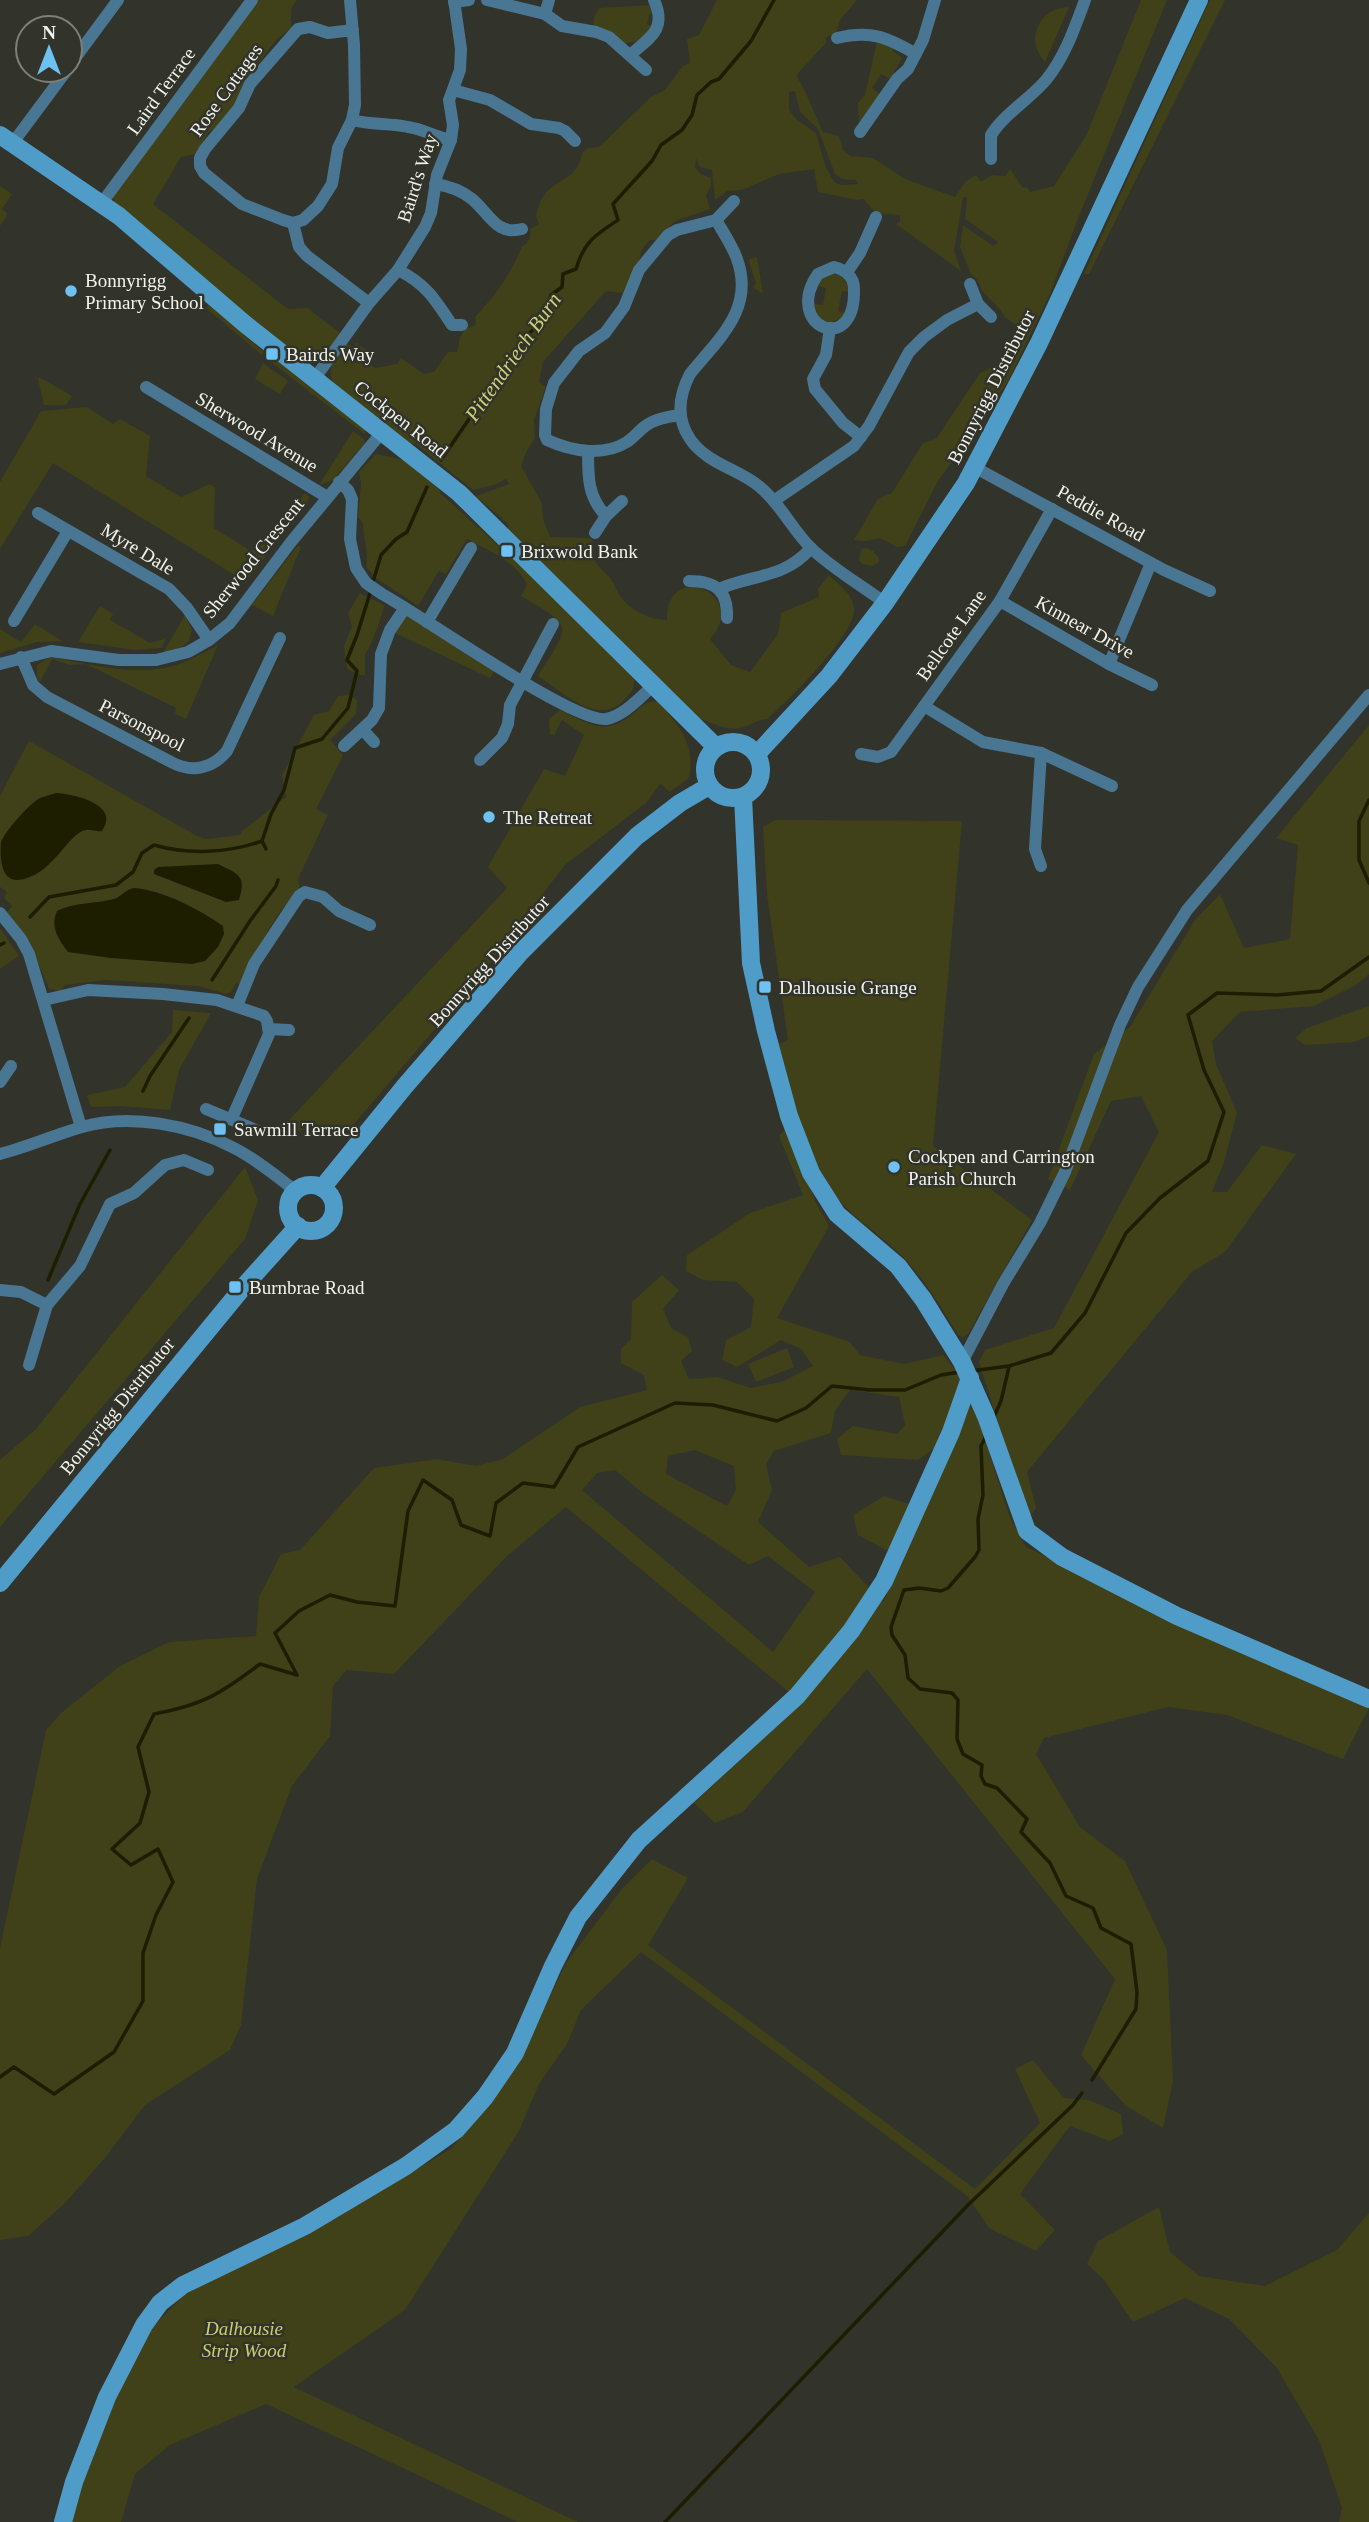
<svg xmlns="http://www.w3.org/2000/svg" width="1369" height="2522" font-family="'Times New Roman',serif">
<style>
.green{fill:#404118;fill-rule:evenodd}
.water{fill:#1d1e00}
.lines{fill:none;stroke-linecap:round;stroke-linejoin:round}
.stream{stroke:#1d1e00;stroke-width:3.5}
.street{stroke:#497692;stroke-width:12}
.secondary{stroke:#509cc8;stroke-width:18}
.poi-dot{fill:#6ec2f3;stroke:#32332a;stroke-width:2.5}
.labels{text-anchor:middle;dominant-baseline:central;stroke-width:5;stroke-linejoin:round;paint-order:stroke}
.street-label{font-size:19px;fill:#f2f3ed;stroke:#32332a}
.poi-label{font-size:19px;fill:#f2f3ed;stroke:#32332a;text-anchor:start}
.park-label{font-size:19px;font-style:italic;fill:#cbcf71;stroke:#32332a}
.water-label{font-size:21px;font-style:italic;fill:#cdd274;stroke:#32332a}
</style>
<rect width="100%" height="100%" fill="#32332a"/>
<g class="green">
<polygon points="257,0 297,0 291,9 291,28 276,40 253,70 227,118 207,134 197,154 181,157 153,204 288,309 307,308 343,335 316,362 303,362 114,203 113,195"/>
<path d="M717 0H857L840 20 836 33 826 37V43L798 73 797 77C808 94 814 114 823 132L839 136 843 150 850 156 873 158 905 179 955 197 965 182 976 175 981 182 992 175 1005 176 1010 169 1023 188 1027 187 1030 192 1054 186 1086 136 1141 0H1167L1077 221 1050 294 1007 383 968 434 961 450 938 481 905 546 897 547 880 538 866 541 854 540 878 499 892 493 923 443 936 439 980 373 999 364 1021 329 1005 317 999 308 982 291 977 279 971 274 960 247 963 225 993 246 998 242 965 219 967 197H963L954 251 961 271 896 224 900 222V215L876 213 863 199 857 200 818 192 814 169 779 174 742 190 727 191 715 200 712 170 700 167 696 158 695 167 701 174 711 178V186L706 195 710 209 675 221 657 240H650L641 250C642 262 628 280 623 293L606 291 543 362 539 382 546 387 534 420 535 438 527 450 521 466 542 503 543 519 550 537 590 538 593 541 590 552C595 564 602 570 611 579 615 584 615 589 619 594 630 611 648 619 667 620 666 558 751 594 710 639L731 665 750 672 778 634 781 613 819 597 818 589 829 575C839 585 853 594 854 609 856 634 787 702 767 719 758 719 750 726 741 728 723 732 708 719 691 716L508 531V524L476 496 509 484 506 479 494 485 473 490 415 443 410 444 334 384C325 368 336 358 346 344L353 347 356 343 367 350 366 361 375 368 397 364 401 358 424 374 434 372 448 352H457L460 337 466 328 476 325 475 317C495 296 511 274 522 246 530 242 531 238 530 229L539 224 536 216C538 209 540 199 545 194 557 179 579 178 582 153L589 148 599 147 651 97 665 90 683 66 690 63 687 39 699 35ZM795 91 800 112 818 129 835 174 842 179 856 180 858 184 841 185 834 182 825 165 816 133 797 120 789 110V92Z"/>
<polygon points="1210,0 1225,0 1089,274 1084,274"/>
<polygon points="652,5 656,14 650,13 647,24 654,27 642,40 624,44 610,32 593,26 594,17 599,8"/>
<path d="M1069 7 1045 62C1024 40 1039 7 1069 7Z"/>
<polygon points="877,41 893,47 893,51 902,58 890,79 881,74 872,88 880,94 859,122 858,103 865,95"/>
<polygon points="0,186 12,194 2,209 8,214 0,226"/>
<polygon points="757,257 763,294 753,287 756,283 748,260"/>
<path d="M833 273C844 276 847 281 849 292L842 291 838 311 845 313 843 317 830 323 818 317 814 304 823 305 826 288 818 286 821 279Z"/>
<polygon points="211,302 244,330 242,334 264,352 262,355 206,308"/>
<polygon points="269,356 273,358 275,356 364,427 366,435 267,359"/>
<polygon points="263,363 288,381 280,394 255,379"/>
<polygon points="39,377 72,396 66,405 44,405 38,379"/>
<polygon points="87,407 113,424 120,419 150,436 146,476 181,497 210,484 215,488 214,528 251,551 278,536 304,493 310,497 246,582 53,463 0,549 0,482 41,411"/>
<polygon points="353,431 365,440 364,444 332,481 319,485"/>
<path d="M376 454 404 460 440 490V493L562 603 633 673C636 687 633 691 623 701 598 727 561 691 538 676 570 624 576 628 521 596L527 585C516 561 489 551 467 539L446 574 439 571 418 606 376 578 366 567C369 554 363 537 363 523L358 517 361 484 359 472Z"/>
<polygon points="298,545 301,547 273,616 252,605"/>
<polygon points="866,548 873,551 879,558 879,562 873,566 862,564 859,560 861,549"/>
<path d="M360 593 384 605C384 611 370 650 365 654V675H360L347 669 344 646 352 626 348 613Z"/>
<polygon points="100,606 113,614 110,620 150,643 167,638 161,648 135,650 78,642"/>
<polygon points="409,613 497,668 490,678 393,632"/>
<polygon points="185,615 192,630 189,641 178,650 163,653"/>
<polygon points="35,624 62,641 37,642 0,653 0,629 21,642"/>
<path d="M218 645 186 719 175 714 176 708 86 664 70 665 52 659 40 682 37 676V665L50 657C91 664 138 678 179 664 192 659 205 652 218 645Z"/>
<path d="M349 695 357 700 356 714 330 740 343 755 316 809 328 815 298 879 300 889C273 914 257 952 239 984L236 983 231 992 226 994 198 986 105 980 65 985 61 991 49 989 30 943 7 912 12 906 4 898 7 892 0 887V796L29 741 199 837 206 839 240 835 242 831 286 797 282 775 314 715 329 711 338 696Z"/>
<path d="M657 701C679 725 696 744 689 778L670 792 660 784 646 803 565 865 475 982 348 1131 296 1130 289 1120 507 888 488 867 544 769 565 776 584 735 562 720 554 735 550 734 549 719 560 710C588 723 605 737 633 714 642 706 644 702 657 701Z"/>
<polygon points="1369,725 1369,974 1356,985 1314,1006 1240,1012 1212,1041 1216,1064 1237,1113 1224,1162 1212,1192 1227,1192 1262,1145 1296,1154 1225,1252 1192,1272 1027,1472 1036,1508 1031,1515 1025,1510 979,1362 985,1350 1054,1328 1159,1132 1141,1096 1111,1101 1070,1190 1048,1179 1094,1054 1130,1027 1195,920 1220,894 1244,948 1290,939 1298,845 1276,838"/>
<path d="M775 820 962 821 933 1146 1032 1220 968 1334 964 1337 959 1336C941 1308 924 1278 900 1254 879 1233 852 1218 833 1193 802 1152 793 1092 779 1044L788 1040 767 894 763 827Z"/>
<polygon points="0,928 19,956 0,969"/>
<polygon points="1369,1006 1369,1036 1354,1042 1305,1045 1295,1038 1307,1028"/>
<polygon points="173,1010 211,1013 179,1070 170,1110 121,1106 91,1107 87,1095 125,1087 172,1032"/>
<path d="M787 1127 816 1203 829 1226 777 1318 850 1342 860 1355 904 1364 943 1355 963 1379 942 1443 918 1460 841 1455 837 1439 853 1426 897 1434 905 1425 899 1397 850 1390 835 1411 831 1433 774 1451 766 1465 772 1490 758 1522 809 1567 840 1557 883 1602 904 1560 858 1535 853 1515 884 1496 925 1509 967 1403 973 1402 1009 1515 1026 1547 1369 1708 1343 1759 1227 1715 1168 1707 1044 1738 1036 1754 1080 1827 1125 1861 1167 1950 1173 2081 1163 2128 1126 2106 1081 2055 1115 1979 867 1669 743 1812 715 1823 694 1803 802 1703 566 1507 507 1556 394 1674 346 1670 333 1686 330 1736 292 1786 257 1879 241 2025 230 2050 145 2105 104 2159 65 2203 28 2236 0 2240V1948L46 1730 61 1713 120 1666 169 1642 256 1636 259 1597 281 1554 300 1550 374 1468 437 1459 476 1466 503 1459 580 1407 647 1390 644 1375 621 1363V1349L631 1339 632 1302 662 1275 679 1290 663 1309 672 1329 688 1337 692 1351 681 1361 689 1379 717 1377 751 1388 784 1381 813 1366 801 1349 781 1340 737 1367 722 1360 726 1340 751 1327 754 1299 737 1282 703 1280 686 1271 687 1255 750 1213 803 1195 779 1136ZM695 1450 734 1466 736 1490 727 1506 666 1474 668 1456ZM615 1470 645 1495 749 1565 768 1556 815 1592 773 1652 582 1490 597 1473Z"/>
<polygon points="245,1167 258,1200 245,1239 0,1527 0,1460 36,1429"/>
<polygon points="787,1348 794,1367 756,1382 748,1364"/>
<polygon points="652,1859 688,1878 648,1945 975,2189 1040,2123 1015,2069 1033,2060 1064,2098 1089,2100 1121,2114 1123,2134 1110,2141 1070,2126 1020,2194 1055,2230 1036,2251 989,2228 967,2196 641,1952 581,2010 567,2044 539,2084 519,2131 405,2310 294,2387 578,2522 518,2522 266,2404 170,2445 135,2474 121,2522 72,2522 75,2505 114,2402 151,2329 183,2296 224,2270 334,2219 452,2148 491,2102 528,2043 566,1963 621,1890"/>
<polygon points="1159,2207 1170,2252 1199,2276 1265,2286 1337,2250 1369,2213 1369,2522 1339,2522 1342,2508 1319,2440 1277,2368 1229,2319 1185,2298 1133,2322 1104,2280 1087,2264 1098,2241"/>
</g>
<g class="water">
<path d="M56 793C75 794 121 805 102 831 96 832 91 829 86 830 68 832 52 878 17 880 0 880 0 855 1 842 5 831 30 803 40 798 45 796 51 795 56 793Z"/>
<path d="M218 864C238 874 247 875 239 900L226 902 154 874V870L158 867Z"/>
<path d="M134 888C163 890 200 910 223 926L224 934 218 947 205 961 192 964 111 958 68 952C58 938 50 927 57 911 75 902 95 904 114 899 122 896 126 889 134 888Z"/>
</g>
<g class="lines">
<g class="stream">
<path d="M441 460 526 336 542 322 551 295 562 287 563 274 576 269C584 242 595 235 618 220L613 204 652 161 661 145 682 130 692 115 697 95 711 82 719 79 751 41 774 0"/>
<polyline points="373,582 381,555 396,539 407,532 427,487"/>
<polyline points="1369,800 1359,821 1359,860 1369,883"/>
<polyline points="262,841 266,849"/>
<path d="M30 917 49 897 116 885 133 872 142 853 154 845C189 855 228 853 262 841L271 814 284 790 295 748 322 739 348 708 357 671 347 660 357 635 371 590"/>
<polyline points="0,945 4,943"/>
<polyline points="212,980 250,921 276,886 278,880"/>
<polyline points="143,1091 150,1076 189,1018"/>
<polyline points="48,1280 80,1204 110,1150"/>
<polyline points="971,1371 1009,1366 1051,1353 1085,1313 1126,1233 1160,1198 1208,1161 1224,1112 1204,1070 1188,1015 1217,993 1277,995 1321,991 1369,957"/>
<polyline points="993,1419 1001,1401 1009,1367"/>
<polyline points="986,1436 981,1446 983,1495 978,1519 979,1550 975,1557 948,1588 941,1591 919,1588 904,1590 891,1627 892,1635 905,1655 908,1678 920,1689 952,1693 958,1700 957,1739 963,1754 982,1765 981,1776 985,1784 997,1788 1027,1819 1021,1832 1050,1863 1066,1896 1093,1908 1101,1928 1131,1944 1137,1992 1136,2009 1092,2080"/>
<path d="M0 2077 14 2067 54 2094 114 2052 143 2001V1953L156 1915 173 1882 158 1849 131 1865 112 1849 140 1823 149 1792 138 1747 154 1714C203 1705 220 1694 260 1664L297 1675 275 1633 299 1611 330 1595 357 1602 395 1606 408 1511 423 1480 452 1500 461 1525 490 1536 496 1503 523 1483 554 1487 578 1447 675 1403 713 1405 777 1421 806 1408 832 1386 870 1390H905L941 1375 960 1372"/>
<polyline points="665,2522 968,2205 1073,2105 1082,2093"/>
</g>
<g class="street">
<polyline points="350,0 354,45 355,105 352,120 338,148 332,184 318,206 303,220 293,223 283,220 242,204 204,173 200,166 200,158 205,149 239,108 250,84 298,29 310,27 328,33 353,30"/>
<polyline points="487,0 545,14 562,26 596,32 609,37 646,70"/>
<polyline points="454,2 469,0"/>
<polyline points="545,14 549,0"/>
<path d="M837 38C871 30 887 37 916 54"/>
<path d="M630 55C651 37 667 29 654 0"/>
<polyline points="70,65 118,0"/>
<polyline points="453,90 490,100 531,124 559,128 565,131 575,141"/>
<path d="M352 120C371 125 389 123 408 127 423 129 436 137 451 140"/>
<polyline points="860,132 897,79 908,69 923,40 935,0"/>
<polyline points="12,144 67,70"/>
<path d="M991 159V135C1005 113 1030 99 1046 80 1065 57 1075 27 1085 0"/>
<path d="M435 184C449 186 461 190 472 199 489 213 496 236 522 229"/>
<polyline points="101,204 252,0"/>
<path d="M716 220C723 232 732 245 737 259 755 309 719 338 690 374 679 395 676 418 690 439 707 464 739 469 760 487 781 504 792 530 812 549 833 569 861 585 885 603"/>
<polyline points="293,223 299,247 307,256 369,303"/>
<path d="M834 267C846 270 854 277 854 289 856 358 782 326 818 274Z"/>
<path d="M398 270C426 284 435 299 452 325H462"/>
<polyline points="847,272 860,253 876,217"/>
<polyline points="970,284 978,304 991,317"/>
<polyline points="830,328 826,355 813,379 815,389 843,423 861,437"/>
<polyline points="315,378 369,303 398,270 425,227 431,213 437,175 451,140 453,125 449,100 460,70 461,49 454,0"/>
<polyline points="146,387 327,497"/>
<path d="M680 415C667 417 654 419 644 427 638 432 633 438 627 442 603 457 571 451 547 440L545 435 546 409 554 383 579 351 605 333 624 307 639 270 668 235 677 230 716 220 734 201"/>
<path d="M588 452C588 478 588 497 606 516"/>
<polyline points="974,467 1164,570 1210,591"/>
<path d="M339 482 348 490 352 499 350 539 356 568 366 583 382 594C421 615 573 723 606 719 624 716 640 697 654 685"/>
<polyline points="775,500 854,446 869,426 909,352 924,337 947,320 978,304"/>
<polyline points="38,513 169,589 187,608 209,640"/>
<polyline points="595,533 606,516 622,501"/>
<path d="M689 581C715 581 728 590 727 618"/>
<path d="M719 589C753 574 784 579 811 548"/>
<polyline points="1000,601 1109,664 1152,685"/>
<polyline points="14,621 68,531"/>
<polyline points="427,622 471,548"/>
<path d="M21 657 33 685 47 697 173 763C193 773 213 768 227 751L280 638"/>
<polyline points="0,664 51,651 119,660 156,660 188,652 209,640 230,623 291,542 383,431"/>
<polyline points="1109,664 1151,563"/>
<polyline points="924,706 983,742 1041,753 1112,786"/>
<polyline points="363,730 374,742"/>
<polyline points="344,746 372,720 379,708 381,654 390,630 405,608"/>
<polyline points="861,754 878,757 891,752 1000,601 1052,509"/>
<polyline points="480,760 502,738 508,724 510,705 553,624"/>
<polyline points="1041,866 1035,849 1041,753"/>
<polyline points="0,913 21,939 29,954 81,1127"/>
<polyline points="44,1000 88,990 163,994 217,1000 264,1016 267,1021 269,1034 232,1118"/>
<polyline points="237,1006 254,964 299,896 305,892 323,897 339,911 370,925"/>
<polyline points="269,1029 289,1030"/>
<polyline points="0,1082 11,1066"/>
<polyline points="206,1109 256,1130"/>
<path d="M0 1154C28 1147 54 1135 82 1127 130 1113 191 1125 234 1148 256 1159 276 1176 296 1191"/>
<polyline points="0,1290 21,1292 47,1305 80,1266 110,1204 134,1193 165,1165 184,1160 208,1170"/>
<polyline points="962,1362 1003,1284 1040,1223 1065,1172 1120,1025 1138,987 1187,910 1369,695"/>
<polyline points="29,1365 47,1305"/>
</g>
<g class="secondary">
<polyline points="0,135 119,216 245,324 459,493 716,747"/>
<circle cx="733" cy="770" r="28"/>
<polyline points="757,754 829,676 885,603 966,483 1039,343 1199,0"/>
<polyline points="743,797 751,963 766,1031 789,1116 811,1173 837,1214 898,1266 923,1299 962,1362 986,1416 1027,1531 1062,1557 1177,1616 1369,1699"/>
<circle cx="311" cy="1208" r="23"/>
<polyline points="322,1188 405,1086 519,954 637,836 680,803 709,786"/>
<polyline points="0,1583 245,1285 298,1226"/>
<polyline points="63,2522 74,2482 107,2397 144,2325 160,2303 183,2285 305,2226 406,2166 456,2130 485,2097 515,2053 553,1966 578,1917 639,1840 797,1696 851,1631 884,1581 951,1432 970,1378"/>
</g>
</g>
<g class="poi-dot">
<circle cx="71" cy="291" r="7"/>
<rect x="265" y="347" width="14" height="14" rx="3.5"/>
<rect x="500" y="544" width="14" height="14" rx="3.5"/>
<circle cx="489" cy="817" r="7"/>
<rect x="758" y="980" width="14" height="14" rx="3.5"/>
<rect x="213" y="1122" width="14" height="14" rx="3.5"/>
<circle cx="894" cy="1167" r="7"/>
<rect x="228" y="1280" width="14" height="14" rx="3.5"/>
</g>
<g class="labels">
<g class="street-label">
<text transform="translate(226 90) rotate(-54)">Rose Cottages</text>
<text transform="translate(161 91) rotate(-54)">Laird Terrace</text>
<text transform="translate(417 178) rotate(-72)">Baird's Way</text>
<text transform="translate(991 387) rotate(-63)">Bonnyrigg Distributor</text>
<text transform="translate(401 419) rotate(38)">Cockpen Road</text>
<text transform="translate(257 432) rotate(31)">Sherwood Avenue</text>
<text transform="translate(1101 513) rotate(29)">Peddie Road</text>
<text transform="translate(138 549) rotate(31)">Myre Dale</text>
<text transform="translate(253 558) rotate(-51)">Sherwood Crescent</text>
<text transform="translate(1085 627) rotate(29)">Kinnear Drive</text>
<text transform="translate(951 635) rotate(-55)">Bellcote Lane</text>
<text transform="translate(142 725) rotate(27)">Parsonspool</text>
<text transform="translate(489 961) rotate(-48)">Bonnyrigg Distributor</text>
<text transform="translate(117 1406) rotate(-51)">Bonnyrigg Distributor</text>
</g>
<g class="poi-label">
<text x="85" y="280">Bonnyrigg<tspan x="85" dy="22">Primary School</tspan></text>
<text x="286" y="354">Bairds Way</text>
<text x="521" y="551">Brixwold Bank</text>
<text x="503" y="817">The Retreat</text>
<text x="779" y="987">Dalhousie Grange</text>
<text x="234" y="1129">Sawmill Terrace</text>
<text x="908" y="1156">Cockpen and Carrington<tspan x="908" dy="22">Parish Church</tspan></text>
<text x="249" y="1287">Burnbrae Road</text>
</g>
<g class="park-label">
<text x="244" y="2328">Dalhousie<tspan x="244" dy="22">Strip Wood</tspan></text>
</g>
<g class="water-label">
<text transform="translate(513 357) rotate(-55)">Pittendriech Burn</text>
</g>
</g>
<g transform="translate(49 49)"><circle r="33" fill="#32332a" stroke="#7f8078" stroke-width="2"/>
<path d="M0-5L12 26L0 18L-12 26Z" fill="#6ec2f3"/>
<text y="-10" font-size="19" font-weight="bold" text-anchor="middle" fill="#f2f3ed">N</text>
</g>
</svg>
